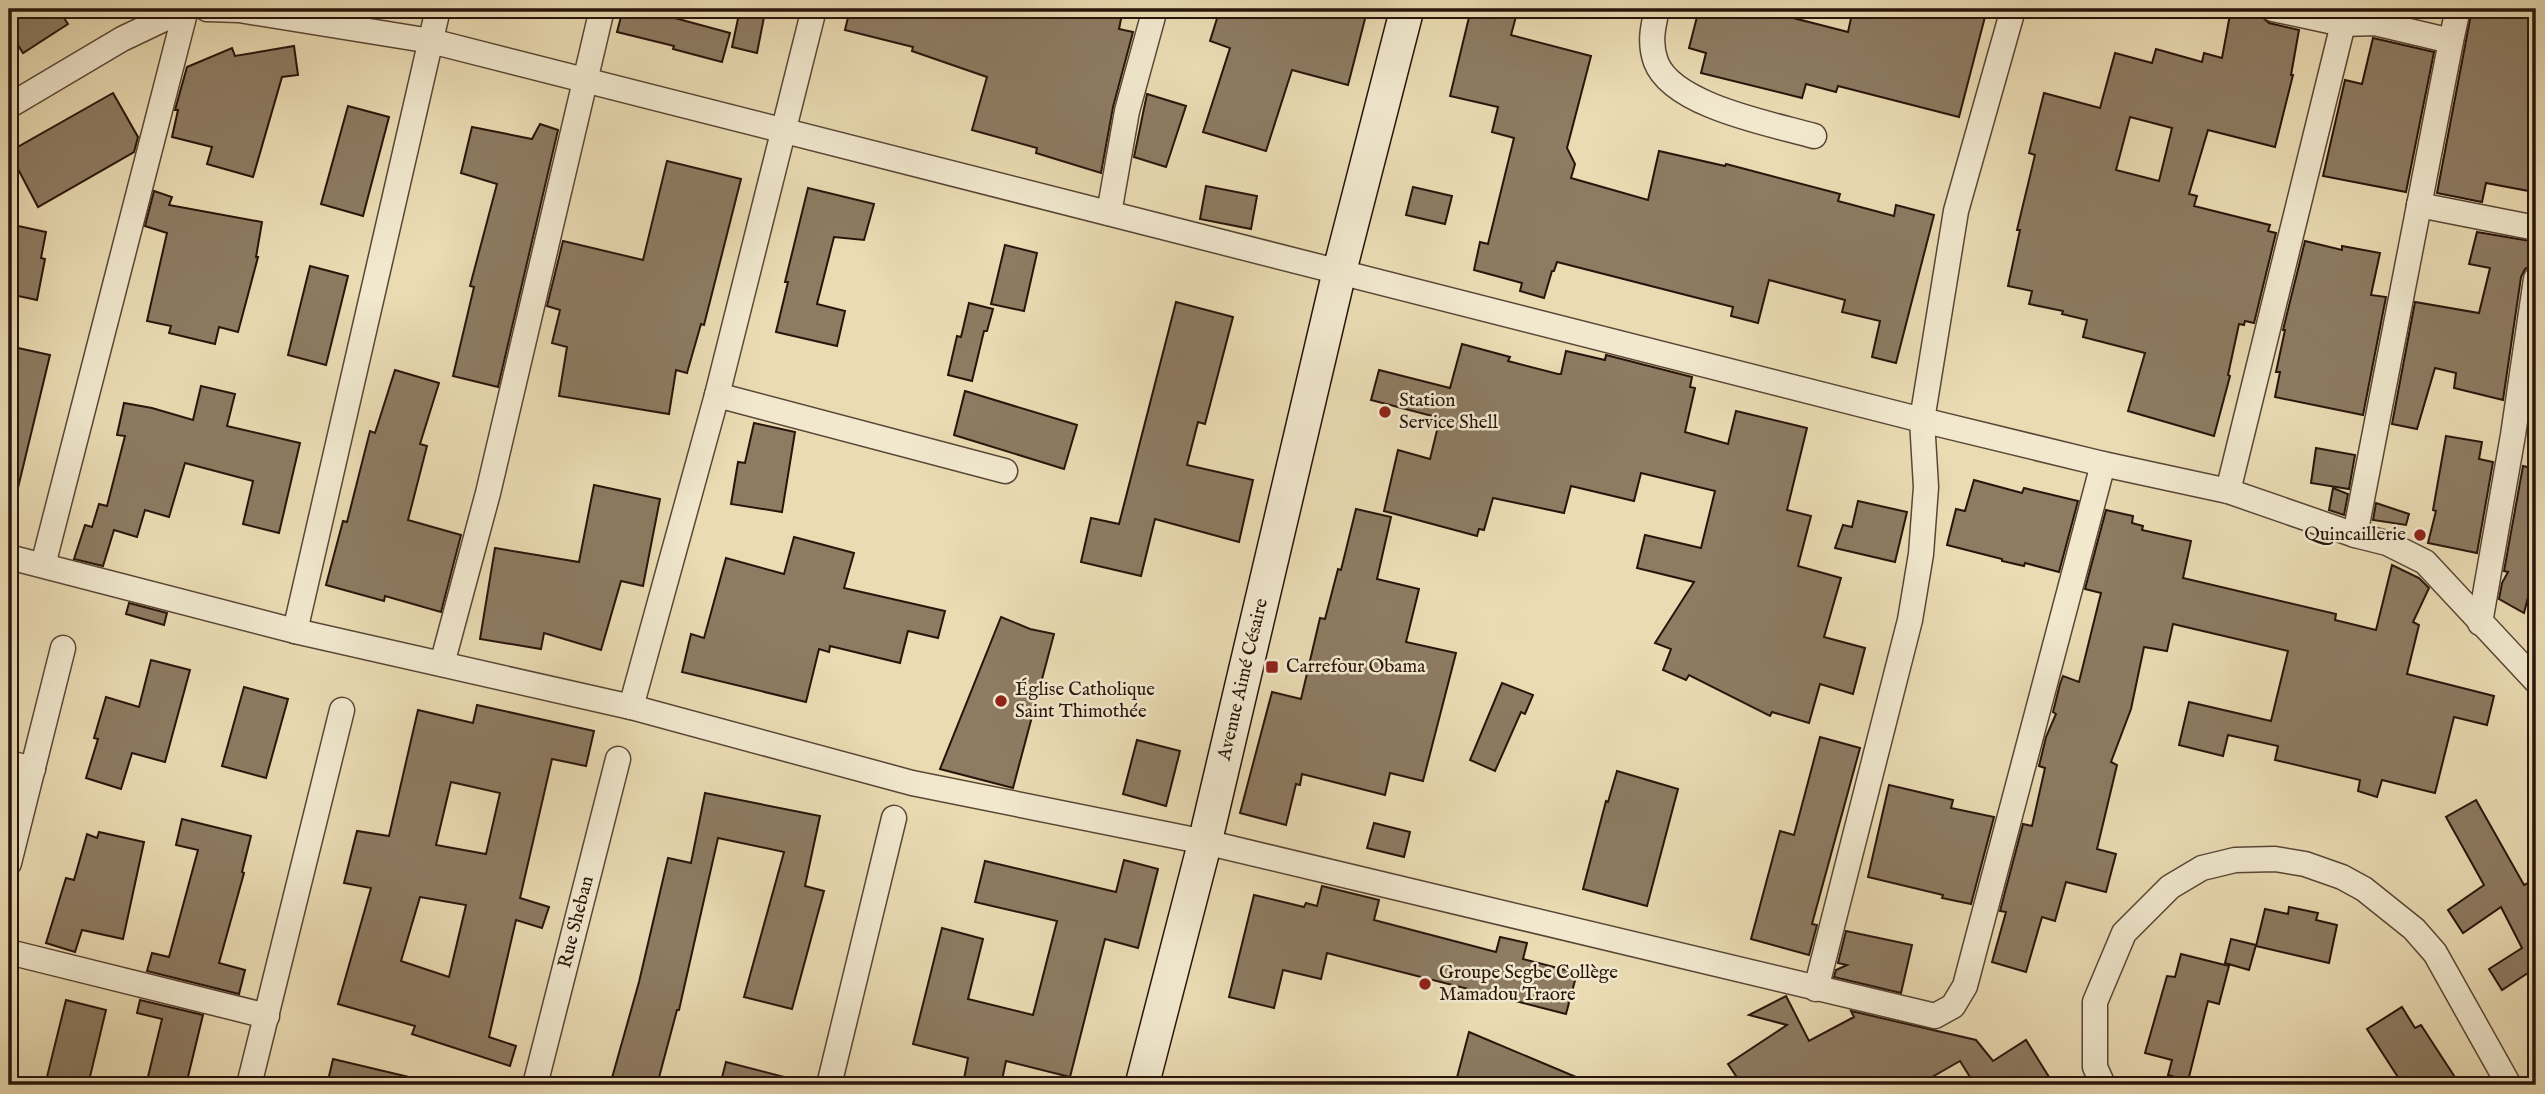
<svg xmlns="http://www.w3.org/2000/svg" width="2545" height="1094" font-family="'IM FELL English',serif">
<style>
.building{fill:#8d7b62;stroke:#29140b;stroke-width:2;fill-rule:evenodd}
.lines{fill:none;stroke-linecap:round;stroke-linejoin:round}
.street-casing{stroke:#594635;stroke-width:27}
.secondary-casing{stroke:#29140b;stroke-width:36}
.street{stroke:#f1e8ce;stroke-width:24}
.secondary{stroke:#f1e8ce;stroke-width:33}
.poi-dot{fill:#8f2418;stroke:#f1e8ce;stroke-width:2.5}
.labels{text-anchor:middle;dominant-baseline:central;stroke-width:5;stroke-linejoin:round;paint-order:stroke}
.poi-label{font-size:19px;fill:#29140b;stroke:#f1e8ce;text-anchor:start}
.street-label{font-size:19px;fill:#29140b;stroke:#f1e8ce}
</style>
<rect width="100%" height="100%" fill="#eadbb3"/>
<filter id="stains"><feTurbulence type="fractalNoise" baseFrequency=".00286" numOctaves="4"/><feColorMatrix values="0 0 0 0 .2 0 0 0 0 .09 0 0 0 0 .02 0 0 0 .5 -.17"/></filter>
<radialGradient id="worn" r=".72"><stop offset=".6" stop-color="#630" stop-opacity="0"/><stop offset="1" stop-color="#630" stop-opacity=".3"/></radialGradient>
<g class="building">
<polygon points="9,9 58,9 68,24 23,53 9,31"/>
<polygon points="623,9 673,9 671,17 730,33 722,62 673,49 674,46 617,32"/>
<polygon points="740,9 765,12 757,53 732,47"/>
<polygon points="850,9 1123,9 1119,29 1133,32 1113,107 1101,173 1036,153 1037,148 972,130 987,77 912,51 913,47 845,30"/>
<polygon points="1220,9 1342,9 1366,15 1348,85 1292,70 1266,151 1203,132 1230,48 1210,41"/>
<polygon points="1471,9 1518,9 1511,35 1591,56 1567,148 1575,164 1571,178 1648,200 1659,151 1725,166 1726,164 1840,194 1838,201 1894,216 1896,205 1934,215 1896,363 1872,357 1880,321 1842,312 1845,300 1769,280 1758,323 1731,316 1733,307 1557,262 1554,271 1552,271 1544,298 1520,291 1522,283 1474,270 1480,242 1488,244 1514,138 1492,132 1498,107 1450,96"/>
<polygon points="1699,9 1758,9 1848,32 1853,9 1987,9 1959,117 1838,86 1836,92 1806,84 1802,98 1701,73 1706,53 1689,48"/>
<path d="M2231 9 2259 14 2269 23 2299 30 2291 75H2293L2275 147 2208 130 2189 194 2197 196 2194 206 2270 225 2268 231 2276 233 2254 323 2245 321 2244 325 2239 324 2228 375 2230 376 2214 436 2128 411 2145 353 2083 337 2087 320 2062 314 2063 311 2029 304 2032 291 2008 286 2020 230H2017L2035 155 2029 153 2044 93 2100 108 2115 53 2152 63 2156 49 2202 62 2204 53 2222 58ZM2130 117 2172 128 2159 181 2116 170Z"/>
<polygon points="2472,9 2536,9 2536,179 2534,192 2486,183 2482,202 2437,193"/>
<polygon points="2373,38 2434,52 2406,192 2323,176 2345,80 2362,84"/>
<polygon points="294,46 298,75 282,77 253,177 207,164 212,147 172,137 178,110 175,110 187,67 232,48 235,56"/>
<polygon points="113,93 138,137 134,152 38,207 9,152"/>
<polygon points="1147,94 1186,106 1166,167 1134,157"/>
<polygon points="348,106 389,117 363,216 321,204"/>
<polygon points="540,124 558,130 498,387 453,376 474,287 470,286 497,184 461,173 472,127 532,139"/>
<polygon points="667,161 741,179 704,325 701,324 687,373 676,370 669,414 559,396 567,347 552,343 560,310 547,306 563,241 643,260"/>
<polygon points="1206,186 1257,196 1251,229 1200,219"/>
<polygon points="1413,187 1452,196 1445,224 1406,215"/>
<polygon points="808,188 874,204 864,240 834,237 817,304 845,311 837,346 776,332 788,282 785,282"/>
<polygon points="154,191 172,197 169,205 262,222 256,257 258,257 238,332 219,327 215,344 169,333 171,326 147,321 167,233 145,226"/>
<polygon points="9,224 46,232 41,258 45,259 37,300 9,294"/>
<polygon points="2477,232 2536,242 2533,265 2525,269 2521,277 2503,400 2454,388 2456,373 2435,368 2417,429 2392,424 2415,302 2479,313 2490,268 2469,264"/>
<polygon points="2305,241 2342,250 2342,246 2380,253 2371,295 2386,297 2363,415 2275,397 2280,372 2276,372 2285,330 2283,330"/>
<polygon points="1005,245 1037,253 1024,311 991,304"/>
<polygon points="310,266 348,276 326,365 288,355"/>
<polygon points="1176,302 1233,317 1205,424 1198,422 1187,465 1253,480 1239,542 1155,519 1141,576 1081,562 1091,518 1119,524"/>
<polygon points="969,303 993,309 987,331 984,331 972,381 948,375 957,336 961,337"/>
<polygon points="1462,344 1510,357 1508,361 1558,374 1561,374 1566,351 1605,360 1606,355 1692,377 1690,387 1695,388 1685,432 1728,444 1736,411 1807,428 1787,510 1811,516 1798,566 1841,578 1824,637 1865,648 1853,694 1820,684 1809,723 1772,712 1770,716 1689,675 1686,680 1663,670 1671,649 1655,643 1694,582 1637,568 1645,535 1701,548 1715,491 1641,473 1634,501 1571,486 1564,513 1493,498 1484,530 1479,529 1477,536 1384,511 1398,450 1430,459 1440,418 1371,400 1379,370 1450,388"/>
<polygon points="9,346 50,355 17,492 9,492"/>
<polygon points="395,370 439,383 420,444 427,446 408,520 461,535 441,612 385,596 384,601 326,585 343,521 347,522 370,431 375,433"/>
<polygon points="201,386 235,394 227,426 300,443 279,533 243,524 253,481 185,463 169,517 145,510 137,537 114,530 103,566 74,559 85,525 92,527 99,504 107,506 125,436 117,435 124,403 152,408 193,420"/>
<polygon points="965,391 1077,425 1064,469 954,435"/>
<polygon points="754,423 795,432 782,512 731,504 738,462 745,463"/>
<polygon points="2446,436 2482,442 2479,459 2493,462 2477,553 2428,543 2436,511 2433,510"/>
<polygon points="2316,448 2355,455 2349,489 2311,483"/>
<polygon points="2523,466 2536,469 2536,566 2524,613 2499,599 2502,583 2508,572 2504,571"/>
<polygon points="1974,480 2022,493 2024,488 2078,501 2059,572 2025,563 2024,566 2002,561 2002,559 1947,545 1956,509 1965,511"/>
<polygon points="594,485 660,499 643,586 621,581 601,650 544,633 541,649 480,639 495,548 579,562"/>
<polygon points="2333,488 2348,494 2344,515 2329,510"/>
<polygon points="1858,501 1907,512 1895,562 1835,548 1843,525 1852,527"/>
<polygon points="2376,503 2409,514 2406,525 2373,520"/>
<polygon points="1356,509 1391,517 1377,579 1419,589 1406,642 1456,653 1423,781 1390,773 1385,795 1302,774 1300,785 1296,784 1286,825 1240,813 1272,692 1301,699 1320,618 1325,619 1338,569 1341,570"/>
<polygon points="2106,510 2133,516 2132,523 2143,526 2142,530 2191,541 2183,578 2336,614 2335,620 2376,630 2392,565 2419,578 2429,588 2413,622 2419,625 2407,674 2494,696 2487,725 2454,717 2435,793 2382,780 2377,797 2358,791 2360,780 2275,760 2278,746 2228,735 2223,756 2179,745 2189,702 2271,721 2288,651 2173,624 2167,651 2144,647 2131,709 2111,762 2117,765 2097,849 2116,854 2106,892 2066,882 2055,921 2042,917 2026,972 1992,962 2006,912 2000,911 2023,824 2032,826 2045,768 2039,766 2046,737 2056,714 2053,712 2060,684 2063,676 2079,682 2101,593 2085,589"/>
<polygon points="794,537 854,553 844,588 945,611 938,638 908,631 900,663 830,646 829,652 819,649 806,702 682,672 691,634 704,638 726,558 784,574"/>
<polygon points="129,603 167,613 164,625 126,614"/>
<polygon points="1001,617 1030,629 1054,634 1013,788 940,769"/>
<polygon points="151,660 190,670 165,762 132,753 121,789 86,778 98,739 94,738 106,697 139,707"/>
<polygon points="1502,683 1533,695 1525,714 1521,712 1495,771 1470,760"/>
<polygon points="244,687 288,699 266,778 222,766"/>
<path d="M477 705 594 731 586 766 552 759 520 898 549 907 542 928 516 920 489 1037 516 1046 510 1066 412 1034 415 1026 338 1004 371 888 344 883 357 831 389 836 418 710 473 723ZM451 782 500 793 486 854 436 845ZM420 897 466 905 449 977 401 961Z"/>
<polygon points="1820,737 1860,748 1812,924 1817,925 1809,955 1751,939 1780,831 1794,835"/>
<polygon points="1137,740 1180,751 1166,806 1123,794"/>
<polygon points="1617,771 1678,789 1647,906 1583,889 1606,801 1608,802"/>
<polygon points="1889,785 1953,800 1951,808 1994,817 1971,904 1942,898 1943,895 1868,877"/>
<polygon points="705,793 820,816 805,886 824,891 792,1009 744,997 784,852 718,838 679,1010 677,1010 657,1085 610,1085 639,982 668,858 691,863"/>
<polygon points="2476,800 2524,885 2528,883 2536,898 2536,974 2534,969 2502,990 2489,969 2522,948 2501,907 2463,933 2448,910 2484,885 2446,817"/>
<polygon points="182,819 251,836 242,872 244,873 219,963 245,970 239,994 147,971 152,953 169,957 198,850 176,845"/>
<polygon points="1374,823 1410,832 1404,857 1367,848"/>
<polygon points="99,832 144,842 123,939 82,930 75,952 46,943 66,878 74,880 87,834 97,838"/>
<polygon points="1124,860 1158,869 1138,948 1105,939 1070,1077 1006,1061 1001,1085 990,1085 964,1079 968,1058 913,1044 942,928 983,939 968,999 1033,1015 1057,921 975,902 985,861 1116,892"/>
<polygon points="1322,886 1379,900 1374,920 1496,952 1500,937 1527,943 1523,959 1577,973 1566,1014 1327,953 1321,979 1283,970 1274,1008 1229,997 1254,895 1304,907 1306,903 1317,906"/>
<polygon points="2289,907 2318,913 2316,920 2337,925 2329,963 2256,946 2265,909 2288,914"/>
<polygon points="1846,931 1912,945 1901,993 1834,977 1836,970 1847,965 1838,963"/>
<polygon points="2231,939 2256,945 2249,970 2225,963"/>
<polygon points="2181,954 2229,966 2219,1004 2208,1001 2188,1081 2168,1075 2172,1060 2145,1053 2167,976 2175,977"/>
<polygon points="1786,996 1809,1041 1854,1017 1851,1011 1976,1040 1993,1061 2026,1040 2054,1085 1975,1085 1960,1061 1918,1085 1742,1085 1728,1064 1787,1025 1749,1015"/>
<polygon points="66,1000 106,1010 88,1085 45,1085"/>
<polygon points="140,1000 203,1015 186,1085 146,1085 162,1019 137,1013"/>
<polygon points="2402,1007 2415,1028 2421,1025 2460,1085 2403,1085 2367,1029"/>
<polygon points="1469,1032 1595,1085 1455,1085"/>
<polygon points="333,1059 409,1077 408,1085 327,1085"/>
<polygon points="726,1062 788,1078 787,1085 720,1085"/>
</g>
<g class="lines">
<defs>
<g id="street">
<polyline points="207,9 239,10 431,41 1922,420 2103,464 2228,491 2355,535 2387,543 2425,562 2536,681"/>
<path d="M1657 9C1653 27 1649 43 1656 62 1673 106 1772 124 1814 136"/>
<polyline points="2273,9 2343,24 2375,23 2451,41 2355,535"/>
<polyline points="2451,41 2458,9"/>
<polyline points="9,106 122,39 185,9"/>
<polyline points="2419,205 2536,228"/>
<polyline points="1109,213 1127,111 1155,9"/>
<polyline points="717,395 1005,471"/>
<polyline points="2228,491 2343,24"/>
<polyline points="9,557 295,631 631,707 912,783 1205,842 1935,1016 1953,1006 1965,986 2103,464"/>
<polyline points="43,565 186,9"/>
<polyline points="2480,623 2513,435 2536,279"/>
<polyline points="295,631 438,9"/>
<polyline points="442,664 488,493 602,9"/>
<polyline points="631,707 717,395 814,9"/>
<polyline points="9,763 33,769"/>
<polyline points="9,863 63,648"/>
<polyline points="9,952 267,1016"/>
<polyline points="1816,989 1910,620 1921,554 1926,487 1922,420 1956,211 2012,13"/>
<polyline points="249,1085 342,710"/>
<path id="s1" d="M535 1085 618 759"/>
<polyline points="829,1085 894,818"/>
<polyline points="2103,1085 2095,1067 2095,1002 2124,933 2170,887 2202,868 2235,860 2275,859 2305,864 2342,877 2364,889 2414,929 2435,953 2509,1085"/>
</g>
<g id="secondary">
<path id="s2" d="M1142 1085 1205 842 1339 273 1407 9"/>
</g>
</defs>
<use href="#street" class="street-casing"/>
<use href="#secondary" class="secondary-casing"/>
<use href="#street" class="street"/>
<use href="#secondary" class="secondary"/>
</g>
<g class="poi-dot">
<circle cx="1385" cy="412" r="7"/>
<circle cx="2420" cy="535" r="7"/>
<rect x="1265" y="660" width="14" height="14" rx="3.5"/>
<circle cx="1001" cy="701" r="7"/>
<circle cx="1425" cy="984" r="7"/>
</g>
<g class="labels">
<g class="poi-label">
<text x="1399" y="401">Station<tspan x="1399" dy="22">Service Shell</tspan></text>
<text x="2406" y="535" text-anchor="end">Quincaillerie</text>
<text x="1286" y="667">Carrefour Obama</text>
<text x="1015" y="690">Église Catholique<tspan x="1015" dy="22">Saint Thimothée</tspan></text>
<text x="1439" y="973">Groupe Segbe Collège<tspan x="1439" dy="22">Mamadou Traore</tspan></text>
</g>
<g class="street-label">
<text stroke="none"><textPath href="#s2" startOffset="418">Avenue Aimé Césaire</textPath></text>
<text stroke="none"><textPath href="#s1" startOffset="168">Rue Sheban</textPath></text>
</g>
</g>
<rect width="2545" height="1094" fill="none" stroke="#eadbb3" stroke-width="35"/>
<rect x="10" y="10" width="2524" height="1073" fill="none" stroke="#29140b" stroke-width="3.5"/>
<rect x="18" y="18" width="2510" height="1059" fill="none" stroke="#29140b" stroke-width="2"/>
<rect width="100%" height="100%" filter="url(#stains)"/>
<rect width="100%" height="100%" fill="url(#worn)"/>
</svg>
